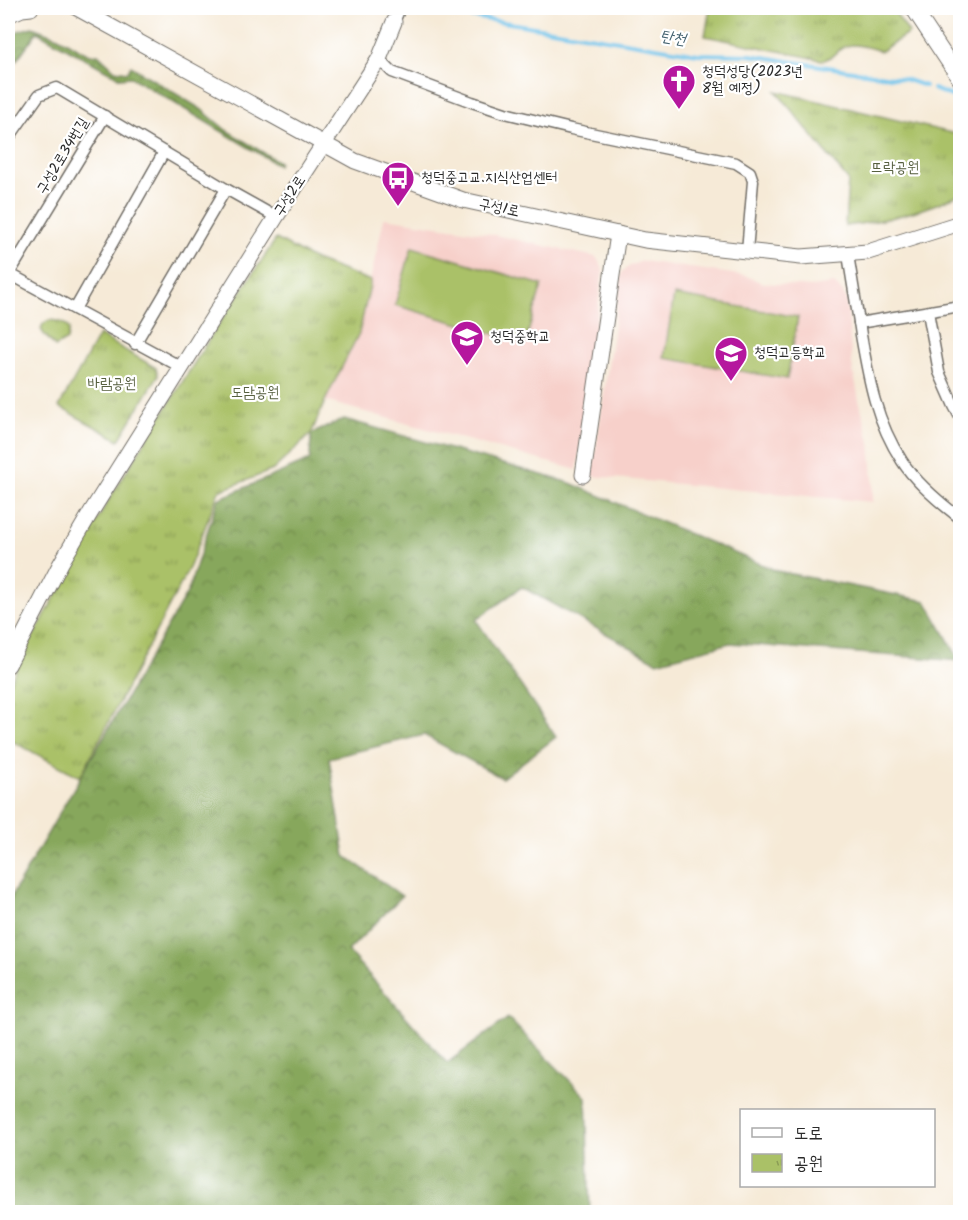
<svg xmlns="http://www.w3.org/2000/svg" width="968" height="1220" font-family="Kalam,'Poor Story',sans-serif">
<style>
.built{fill:#f7d0ca}
.grass{fill:#aac167;stroke:#6a7649;stroke-width:1.5}
.forest{fill:url(#forest-crowns);stroke:#596944;stroke-width:1.5}
.park{fill:url(#park-tufts);stroke:#6a7649;stroke-width:1.5}
.lines{fill:none;stroke-linecap:round;stroke-linejoin:round}
.stream{stroke:#6ec3ea;stroke-width:4}
.street-casing{stroke:#726e67;stroke-width:13}
.secondary-casing{stroke:#726e67;stroke-width:17}
.street{stroke:#fff;stroke-width:10}
.secondary{stroke:#fff;stroke-width:15}
.labels{text-anchor:middle;dominant-baseline:central;stroke-width:4.5;stroke-linejoin:round;paint-order:stroke}
.poi-label{font-size:15px;fill:#2b2b2b;stroke:#fff;text-anchor:start}
.street-label{font-size:15px;fill:#2b2b2b;stroke:#fff}
.park-label{font-size:15px;fill:#576040;stroke:#fff}
.water-label{font-size:16px;font-style:italic;fill:#42606e;stroke:#fff}
</style>
<defs>
<pattern id="forest-crowns" width="20" height="18" patternUnits="userSpaceOnUse" patternTransform="scale(1.5)"><rect width="20" height="18" fill="#87a75c"/><path d="M2 6a3 3 0 1 1 6 0M12 15a3 3 0 1 1 6 0" fill="none" stroke="#6f884c"/></pattern>
<pattern id="park-tufts" width="24" height="20" patternUnits="userSpaceOnUse" patternTransform="scale(1.5)"><rect width="24" height="20" fill="#aac167"/><path d="M3 7l-1-3M5 7V3M7 7l1-3M15 17l-1-3M17 17v-4M19 17l1-3" fill="none" stroke="#8b9d55"/></pattern>
</defs>
<rect width="100%" height="100%" fill="#fff"/>
<filter id="ink" filterUnits="userSpaceOnUse"><feTurbulence type="fractalNoise" baseFrequency=".0167" numOctaves="2"/><feDisplacementMap in="SourceGraphic" scale="12" xChannelSelector="R" yChannelSelector="G"/><feConvolveMatrix kernelMatrix="1 2 1 2 8 2 1 2 1" color-interpolation-filters="sRGB"/></filter>
<filter id="wash" filterUnits="userSpaceOnUse"><feTurbulence type="fractalNoise" baseFrequency=".008" numOctaves="4" result="noise"/><feDisplacementMap in="SourceGraphic" scale="24" xChannelSelector="R" yChannelSelector="G"/><feGaussianBlur stdDeviation="1.35" result="paint"/><feColorMatrix in="noise" values="0 0 0 0 0 0 0 0 0 0 0 0 0 0 0 0 0 1.4 0 .05"/><feComposite in="paint" operator="in"/></filter>
<g filter="url(#wash)">
<rect width="100%" height="100%" fill="#f6ead7"/>
<g class="built">
<polygon points="384,218 490,234 596,257 603,269 577,470 325,401 359,333"/>
<polygon points="642,261 746,276 763,283 812,287 834,284 842,291 847,302 852,365 859,400 870,442 873,479 873,502 592,476 622,272 630,266"/>
</g>
<g class="grass">
<polygon points="412,247 542,285 525,343 395,305"/>
<polygon points="674,295 798,317 787,379 664,358"/>
</g>
<g class="forest">
<polygon points="32,27 58,37 89,55 98,54 115,70 127,72 131,66 201,109 226,130 279,162 278,165 131,77 120,78 37,32 8,72 8,34"/>
<polygon points="344,419 570,483 777,571 926,601 960,661 730,643 657,662 522,587 476,620 556,737 502,778 424,735 329,758 345,856 402,896 348,951 447,1063 508,1018 586,1097 590,1212 8,1212 8,902 188,591 218,499 310,460 311,434"/>
</g>
<g class="park">
<path d="M710 8H892L909 33 881 51C869 48 853 41 842 48 834 53 832 59 822 60L705 36Z"/>
<path d="M776 91 960 135V194C924 211 885 221 845 226L848 180Z"/>
<polygon points="276,239 315,260 371,281 359,333 325,401 311,434 273,470 219,491 190,566 80,777 8,739 8,687 18,664 108,501 213,333"/>
<path d="M49 320C58 321 64 321 69 329L67 340 55 347C51 340 44 337 41 329L43 324Z"/>
<polygon points="99,335 156,368 158,376 119,440 59,407"/>
</g>
<g class="lines">
<g class="stream">
<polyline points="418,8 698,54 750,55 904,79 925,86"/>
<polyline points="933,89 960,99"/>
</g>
</g>
</g>
<g filter="url(#ink)">
<g class="lines">
<defs>
<g id="street">
<polyline points="394,22 400,8"/>
<polyline points="379,59 392,72 472,102 505,113 571,129 736,163 750,172 753,181 747,251"/>
<polyline points="8,139 39,95 57,88 226,189 276,217"/>
<path d="M848 254C852 281 857 308 861 335 869 381 876 421 902 461 916 483 939 502 960 518"/>
<polyline points="8,273 181,367"/>
<polyline points="9,274 105,116"/>
<polyline points="75,309 164,152"/>
<polyline points="928,312 939,372 954,406 960,417"/>
<polyline points="859,323 960,306"/>
<polyline points="135,344 226,189"/>
</g>
<g id="secondary">
<polyline points="77,8 355,161 463,200 645,240 801,257 868,252 960,223"/>
<polyline points="913,8 960,79"/>
<polyline points="8,15 22,9 31,8"/>
<polyline points="583,475 618,234"/>
<polyline points="8,665 61,563 91,512 276,217 379,59 394,22"/>
</g>
</defs>
<use href="#street" class="street-casing"/>
<use href="#secondary" class="secondary-casing"/>
<use href="#street" class="street"/>
<use href="#secondary" class="secondary"/>
</g>
</g>
<defs>
<symbol id="church-pin" viewBox="-11 -11 22 30"><path d="M0 17L-7.5 6A9.5 9.5 0 1 1 7.5 6Z" fill="#b5179e" stroke="#fff"/><path d="M-1.2-6h2.4v3.5h3.3v2.4h-3.3V6h-2.4V-.1h-3.3v-2.4h3.3Z" fill="#fff"/></symbol>
<symbol id="bus-pin" viewBox="-11 -11 22 30"><path d="M0 17L-7.5 6A9.5 9.5 0 1 1 7.5 6Z" fill="#b5179e" stroke="#fff"/><path d="M-5-6H5V4H4V6H2V4H-2V6H-4V4H-5ZM-3.5-4V0h7V-4ZM-3.5 1.2v1.5H-2V1.2ZM2 1.2v1.5H3.5V1.2Z" fill="#fff"/></symbol>
<symbol id="school-pin" viewBox="-11 -11 22 30"><path d="M0 17L-7.5 6A9.5 9.5 0 1 1 7.5 6Z" fill="#b5179e" stroke="#fff"/><path d="M0-5L7-2L0 1L-7-2ZM-4 1L0 2.5L4 1V4Q0 6-4 4Z" fill="#fff"/></symbol>
</defs>
<g fill-rule="evenodd">
<use href="#church-pin" x="660" y="62" width="38" height="52"/>
<use href="#bus-pin" x="379" y="159" width="38" height="52"/>
<use href="#school-pin" x="448" y="318" width="38" height="52"/>
<use href="#school-pin" x="712" y="334" width="38" height="52"/>
</g>
<g class="labels">
<g class="poi-label">
<text x="702" y="72">청덕성당(2023년<tspan x="702" dy="17">8월 예정)</tspan></text>
<text x="421" y="178">청덕중고교.지식산업센터</text>
<text x="490" y="337">청덕중학교</text>
<text x="754" y="353">청덕고등학교</text>
</g>
<g class="street-label">
<text transform="translate(63 156) rotate(-59)">구성2로34번길</text>
<text transform="translate(290 196) rotate(-57)">구성2로</text>
<text transform="translate(499 208) rotate(12)">구성1로</text>
</g>
<g class="park-label">
<text x="895" y="168">뜨락공원</text>
<text x="112" y="384">바람공원</text>
<text x="255" y="393">도담공원</text>
</g>
<g class="water-label">
<text transform="translate(673 38) rotate(9)">탄천</text>
</g>
</g>
<rect width="968" height="1220" fill="none" stroke="#fff" stroke-width="30"/>
<rect x="740" y="1109" width="195" height="78" fill="#ffffff" stroke="#aaaaaa" stroke-width="1.5"/>
<rect x="752" y="1128" width="30" height="9" fill="#ffffff" stroke="#aaaaaa" stroke-width="1.5"/>
<text x="794" y="1139" font-size="18" fill="#2b2b2b">도로</text>
<rect x="752" y="1154" width="30" height="18" fill="url(#park-tufts)" stroke="#aaaaaa" stroke-width="1.5"/>
<text x="794" y="1169" font-size="18" fill="#2b2b2b">공원</text>
</svg>
